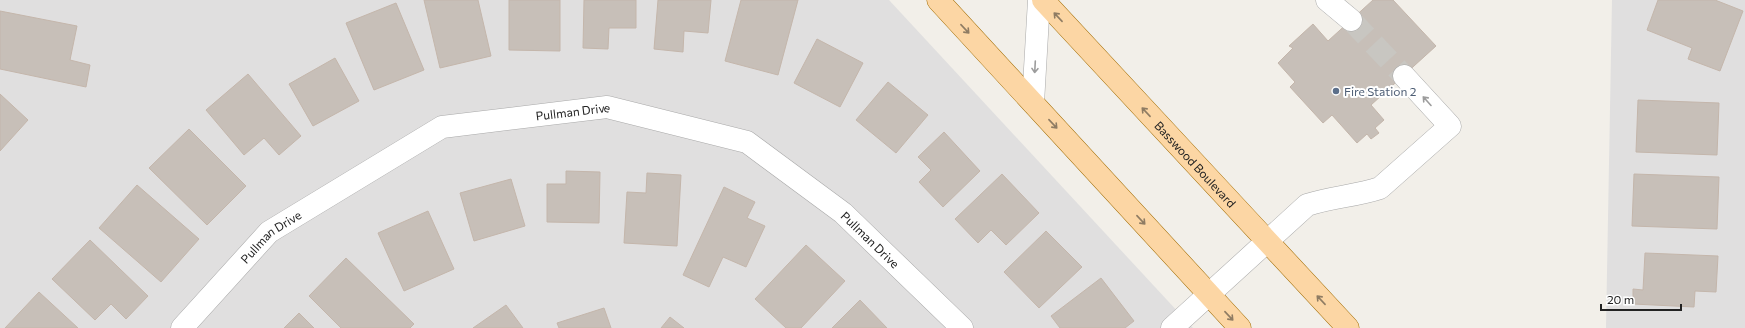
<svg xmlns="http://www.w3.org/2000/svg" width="1745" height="328" font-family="Commissioner,sans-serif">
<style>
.residential{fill:#e0dfdf}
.building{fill:#c7bfb8;stroke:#c4b6ab}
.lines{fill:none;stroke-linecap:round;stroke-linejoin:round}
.minor-tunnel{stroke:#c8c6c1;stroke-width:22;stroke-dasharray:22 11;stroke-linecap:butt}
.minor-casing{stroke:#a9a9a9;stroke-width:23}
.major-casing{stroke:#a06b00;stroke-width:23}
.minor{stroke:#fff;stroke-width:22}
.major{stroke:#fcd6a4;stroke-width:22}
.oneway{stroke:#8f7c63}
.oneway2{stroke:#9c9c9c}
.service-dot{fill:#5c6f8a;stroke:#fff;stroke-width:1.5}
.labels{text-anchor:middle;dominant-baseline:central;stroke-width:4;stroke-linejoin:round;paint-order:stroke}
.service-label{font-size:12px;fill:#4e5e75;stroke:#fff;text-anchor:start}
.street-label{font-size:12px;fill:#222;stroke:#fff}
</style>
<rect width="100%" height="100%" fill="#f2efe9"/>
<g class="residential">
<polygon points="0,0 889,0 1193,328 0,328"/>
<polygon points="1612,0 1745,0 1745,328 1606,328"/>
</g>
<g class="building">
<polygon points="424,0 478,0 491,56 440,68"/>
<polygon points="509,0 560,0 560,51 509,50"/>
<polygon points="584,0 636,0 636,28 609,28 608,49 583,48"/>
<polygon points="658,0 711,0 708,33 684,31 683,52 654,49"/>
<polygon points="741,0 798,0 778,75 725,61"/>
<polygon points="1373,0 1393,0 1436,46 1371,105 1384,120 1375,128 1379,133 1371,139 1367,134 1357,143 1332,115 1323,123 1290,87 1295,82 1278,63 1293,48 1289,46 1313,24 1328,41"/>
<polygon points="1658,0 1715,0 1743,11 1720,71 1688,59 1692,48 1647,30"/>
<polygon points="396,3 424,70 374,90 346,23"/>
<polygon points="0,11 77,26 70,60 90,65 86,87 0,69"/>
<polygon points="817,39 863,63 840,107 794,83"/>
<polygon points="335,58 359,101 313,126 289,84"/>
<polygon points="248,74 301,136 279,155 264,138 244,155 206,110"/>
<polygon points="888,82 928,115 896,153 856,120"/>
<polygon points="0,94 28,120 0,151"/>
<polygon points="1638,100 1719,103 1717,155 1636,152"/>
<polygon points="189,129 246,186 207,225 149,168"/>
<polygon points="944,132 980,171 943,207 919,182 931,170 918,157"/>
<polygon points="566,171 600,172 599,223 547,222 547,184 566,184"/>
<polygon points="647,173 681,175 677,246 624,243 627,192 646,193"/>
<polygon points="1002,174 1039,213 1006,245 991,230 978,243 955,219"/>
<polygon points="1634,174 1719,177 1717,229 1632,226"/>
<polygon points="511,179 525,226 474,241 460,193"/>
<polygon points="137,185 199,239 161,282 99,228"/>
<polygon points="724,187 755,202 747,218 765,226 746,267 723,257 709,287 683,275"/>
<polygon points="428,211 454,269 404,291 378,233"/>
<polygon points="1046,231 1082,267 1039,308 1004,272"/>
<polygon points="90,240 148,296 126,319 111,304 95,320 52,279"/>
<polygon points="806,245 845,281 801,328 786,328 755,299"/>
<polygon points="1645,253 1718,256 1716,292 1695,291 1694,307 1633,304 1633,289 1643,290"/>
<polygon points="346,258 414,324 410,328 341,328 309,296"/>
<polygon points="1101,278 1134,321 1125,328 1060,328 1051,316"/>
<polygon points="39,292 78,328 5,328"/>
<polygon points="860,300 887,328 832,328"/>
<polygon points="506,305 523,328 473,328"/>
<polygon points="604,308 611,328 559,328 557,323"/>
<polygon points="299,313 314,328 284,328"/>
<polygon points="670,317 684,328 661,328"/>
</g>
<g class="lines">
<polyline class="minor-tunnel" points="1351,20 1404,76"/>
<defs>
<g id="minor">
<polyline points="1327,0 1351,20"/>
<polyline points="1033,103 1039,0"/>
<path id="s1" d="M182 328 269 232 442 127 607 107 747 142 843 213 962 328"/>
<path d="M1172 328 1307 205C1331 197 1356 196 1380 188L1450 126 1404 76"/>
</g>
<g id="major">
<polyline points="938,0 1240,328"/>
<path id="s2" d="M1043 0 1348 328"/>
</g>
</defs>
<use href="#minor" class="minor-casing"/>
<use href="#major" class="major-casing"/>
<use href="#minor" class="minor"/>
<use href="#major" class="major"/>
</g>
<defs><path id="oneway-shaft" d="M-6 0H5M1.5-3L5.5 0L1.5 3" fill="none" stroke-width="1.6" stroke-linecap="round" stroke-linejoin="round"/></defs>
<g class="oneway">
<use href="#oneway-shaft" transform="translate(1058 17) rotate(-133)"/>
<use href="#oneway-shaft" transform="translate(965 29) rotate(47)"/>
<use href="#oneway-shaft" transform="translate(1146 112) rotate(-133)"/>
<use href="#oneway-shaft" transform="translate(1053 124) rotate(47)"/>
<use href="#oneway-shaft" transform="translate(1141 220) rotate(47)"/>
<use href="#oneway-shaft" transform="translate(1321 300) rotate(-133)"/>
<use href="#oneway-shaft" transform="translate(1229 316) rotate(47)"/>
</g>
<g class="oneway2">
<use href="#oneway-shaft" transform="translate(1035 67) rotate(93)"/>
<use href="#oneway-shaft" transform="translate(1427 101) rotate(-132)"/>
</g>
<circle class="service-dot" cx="1336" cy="91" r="4"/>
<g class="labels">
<g class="service-label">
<text x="1344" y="91">Fire Station 2</text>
</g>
<g class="street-label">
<text stroke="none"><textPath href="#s1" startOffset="464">Pullman Drive</textPath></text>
<text stroke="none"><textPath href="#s2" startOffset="224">Basswood Boulevard</textPath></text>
<text stroke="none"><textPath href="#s1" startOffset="128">Pullman Drive</textPath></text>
<text stroke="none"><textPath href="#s1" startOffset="800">Pullman Drive</textPath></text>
</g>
</g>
<path d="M1601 304v6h80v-6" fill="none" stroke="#222222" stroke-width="2"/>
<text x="1607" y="304" font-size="12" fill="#222222" stroke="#ffffff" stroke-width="3" paint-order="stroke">20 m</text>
</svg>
